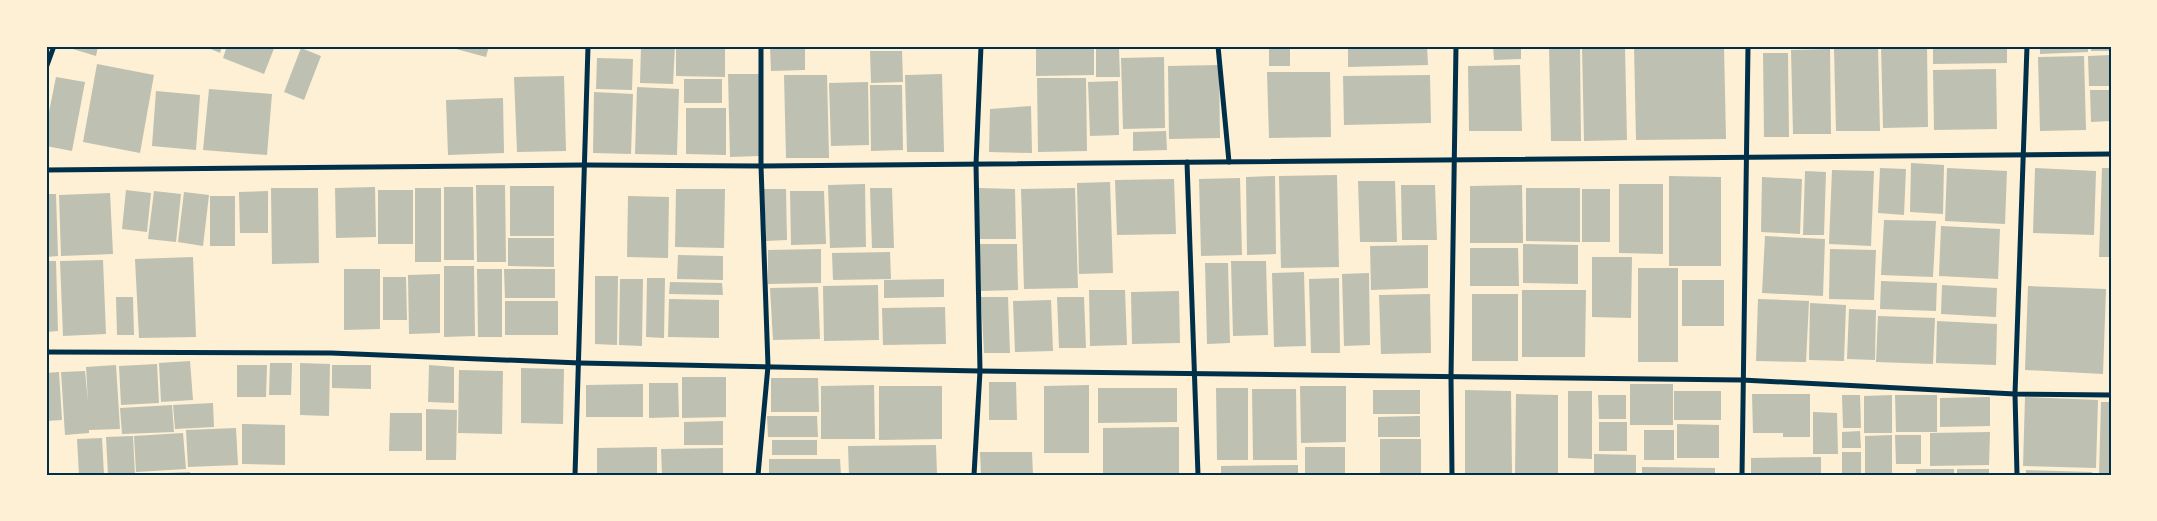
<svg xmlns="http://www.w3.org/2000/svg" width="2157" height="521" font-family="Poppins,sans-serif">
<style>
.building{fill:#bec0b2}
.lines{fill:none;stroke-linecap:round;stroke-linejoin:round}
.minor{stroke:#003049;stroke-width:5}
.neatline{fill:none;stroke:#003049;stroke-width:2}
</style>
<rect width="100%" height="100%" fill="#fdf0d5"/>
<g class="building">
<polygon points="63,46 98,46 96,56"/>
<polygon points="204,46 222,46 220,53"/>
<polygon points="227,46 275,46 264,74 223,58"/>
<polygon points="445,46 489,46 486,57"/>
<polygon points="641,46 675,46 673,84 640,83"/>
<polygon points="676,46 725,46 725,77 676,76"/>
<polygon points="805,46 805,70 771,71 770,47"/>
<rect x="1269" y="46" width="21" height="20"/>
<polygon points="1348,46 1427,46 1428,65 1348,67"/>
<polygon points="1493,46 1521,46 1521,59 1494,60"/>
<polygon points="1549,46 1580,46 1581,141 1551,141"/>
<polygon points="1582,46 1625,46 1627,140 1584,141"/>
<polygon points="1634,46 1724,46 1726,139 1636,140"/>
<polygon points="1881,46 1927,46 1928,127 1883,128"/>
<polygon points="1933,46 2007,46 2007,63 1933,64"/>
<polygon points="2040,46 2088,46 2088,52 2040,54"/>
<rect x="2091" y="46" width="20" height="5"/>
<polygon points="1878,47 1880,131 1836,131 1834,48"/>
<polygon points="301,48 321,56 304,100 284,92"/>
<polygon points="1036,48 1094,48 1094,75 1036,76"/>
<polygon points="1096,49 1119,49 1120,77 1096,77"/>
<polygon points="1830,49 1831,134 1793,134 1791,50"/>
<polygon points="870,51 902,51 903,82 871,83"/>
<polygon points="1763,53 1788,53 1789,137 1764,137"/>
<polygon points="2111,55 2111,86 2089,86 2088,56"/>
<polygon points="2084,56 2086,130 2040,131 2038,57"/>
<polygon points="1164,57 1165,128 1123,129 1121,58"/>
<polygon points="597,58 633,59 632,90 596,89"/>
<polygon points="97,64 154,75 140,153 83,142"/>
<polygon points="1219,65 1220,138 1169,139 1168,66"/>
<polygon points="1520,65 1522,131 1469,131 1468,66"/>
<polygon points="1996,69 1997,129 1934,130 1933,70"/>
<polygon points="1267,72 1330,72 1331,137 1269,138"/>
<polygon points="728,74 759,74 759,156 730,157"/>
<polygon points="942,74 944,152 907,152 905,75"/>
<polygon points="784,75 827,75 829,158 786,158"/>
<polygon points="1430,75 1431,123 1344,125 1343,76"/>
<polygon points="564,76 566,151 517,152 514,77"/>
<polygon points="56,77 85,82 72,151 46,146 46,127"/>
<polygon points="1037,78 1086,78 1087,151 1038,152"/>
<rect x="684" y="79" width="38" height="24"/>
<polygon points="1118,81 1119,135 1090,136 1088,82"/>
<polygon points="868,82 869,145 831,146 829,83"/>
<polygon points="870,85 902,85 903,150 871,151"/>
<polygon points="637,87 679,89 677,155 635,154"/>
<polygon points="209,89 272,94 267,155 203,150"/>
<polygon points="2090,90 2111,90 2111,121 2091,122"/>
<polygon points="156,91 200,95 196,150 152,146"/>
<polygon points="594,92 633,94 631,154 593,153"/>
<polygon points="503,98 504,153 448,155 446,100"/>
<polygon points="1031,106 1032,153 989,152 990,109"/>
<polygon points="686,108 726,108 726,155 686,154"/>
<polygon points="1166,131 1167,150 1133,151 1133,132"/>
<polygon points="1911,163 1944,165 1943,214 1910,212"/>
<polygon points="1880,168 1906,169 1904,215 1878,213"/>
<polygon points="1947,168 2007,171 2005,224 1945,221"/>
<polygon points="2035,168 2096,171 2094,235 2033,233"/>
<polygon points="2102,168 2111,168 2111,257 2099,257"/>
<polygon points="1832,170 1874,171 1871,246 1829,244"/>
<polygon points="1805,171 1826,172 1824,235 1803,235"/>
<polygon points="1337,175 1339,267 1281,268 1279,176"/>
<polygon points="1275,176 1276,254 1247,255 1246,177"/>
<polygon points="1669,176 1721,177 1721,266 1669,266"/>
<polygon points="1762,177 1802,179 1800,234 1761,232"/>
<polygon points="1240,178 1242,255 1201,256 1199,179"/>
<polygon points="1174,179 1176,234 1117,235 1115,180"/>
<polygon points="1358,181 1395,181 1397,242 1360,242"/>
<polygon points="1110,182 1113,273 1079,274 1077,183"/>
<polygon points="865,184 866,247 830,248 828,185"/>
<polygon points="1619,184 1663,184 1663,254 1619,253"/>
<polygon points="476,185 505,185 506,262 477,262"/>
<polygon points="1401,185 1435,185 1437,240 1402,240"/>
<polygon points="1522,185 1523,243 1470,243 1470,186"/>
<rect x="510" y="186" width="44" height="50"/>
<polygon points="375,187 376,237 336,238 335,188"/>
<polygon points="444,187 473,187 474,260 444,260"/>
<polygon points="271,188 318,188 319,263 272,264"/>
<rect x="415" y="188" width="26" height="74"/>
<polygon points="870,188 892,188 894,248 872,248"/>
<polygon points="979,188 1015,189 1016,239 977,239"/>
<polygon points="1075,188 1078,288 1024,289 1021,189"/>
<polygon points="1526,188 1580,188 1580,242 1526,241"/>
<polygon points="676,189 725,189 724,248 675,247"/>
<polygon points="764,189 786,189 787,240 766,241"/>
<rect x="1582" y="189" width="28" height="53"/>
<polygon points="126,190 151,193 147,232 122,229"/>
<rect x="378" y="190" width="35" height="54"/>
<polygon points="154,191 181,194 176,242 148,239"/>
<polygon points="268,191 268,233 240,233 239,192"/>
<polygon points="790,191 824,191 826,244 791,245"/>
<polygon points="184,192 209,195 203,246 178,242"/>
<polygon points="110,193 113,254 61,256 59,195"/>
<polygon points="46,194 56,194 58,256 46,257"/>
<rect x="210" y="196" width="25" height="50"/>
<polygon points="628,196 669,197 668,258 627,257"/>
<polygon points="1884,220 1936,221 1933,277 1881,275"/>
<polygon points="1941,226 2000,229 1998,279 1939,276"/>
<polygon points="1765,236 1825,239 1823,296 1762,293"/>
<polygon points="508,238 554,238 554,267 508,266"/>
<polygon points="979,244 1017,244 1018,290 981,291"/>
<polygon points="1523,244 1578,245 1578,284 1523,283"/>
<polygon points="1428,245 1428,288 1371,290 1370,246"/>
<polygon points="1470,248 1518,248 1519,286 1470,286"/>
<polygon points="821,249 821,283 768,284 768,250"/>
<polygon points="1830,249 1876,250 1874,300 1829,299"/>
<polygon points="890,252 891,279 833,280 832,253"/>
<polygon points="678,255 723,256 723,280 677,279"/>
<polygon points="193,257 196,337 139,338 135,259"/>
<polygon points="1592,257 1632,257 1631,318 1592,317"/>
<polygon points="103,260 106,334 63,336 60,261"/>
<polygon points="46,261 56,261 58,331 46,332"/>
<polygon points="1231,261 1266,261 1268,335 1233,336"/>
<polygon points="1205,263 1228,263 1230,343 1207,344"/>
<polygon points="444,266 474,266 475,336 444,337"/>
<rect x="1638" y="268" width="40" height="94"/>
<polygon points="344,269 380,269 380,329 344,330"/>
<polygon points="477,269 502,269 502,337 478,337"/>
<polygon points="504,269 555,269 555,298 505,298"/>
<polygon points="1304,272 1306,346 1274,347 1272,273"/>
<polygon points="1369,273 1370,345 1344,346 1342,274"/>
<polygon points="440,274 440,333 409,334 408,275"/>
<polygon points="595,276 618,276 617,345 595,344"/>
<polygon points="383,277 406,277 407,320 383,320"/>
<polygon points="647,278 665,278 664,338 646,337"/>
<polygon points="1339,278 1340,353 1311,353 1309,279"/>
<polygon points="620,279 643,279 642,346 619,345"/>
<polygon points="944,279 944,297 884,298 884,280"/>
<rect x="1682" y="280" width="42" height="46"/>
<polygon points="1881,281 1937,283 1936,311 1880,309"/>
<polygon points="670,282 722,283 723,295 669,294"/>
<polygon points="878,285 879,340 824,341 823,286"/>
<polygon points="1942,285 1997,288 1996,317 1941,314"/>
<polygon points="2028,286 2106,289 2103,374 2025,370"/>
<polygon points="818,287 820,339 773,340 770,288"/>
<polygon points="1089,290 1125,290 1127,345 1090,346"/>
<polygon points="1522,290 1586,290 1585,357 1522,357"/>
<polygon points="1179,291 1180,343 1132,344 1131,292"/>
<polygon points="1430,294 1431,353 1381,354 1379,295"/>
<rect x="1472" y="294" width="46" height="67"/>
<polygon points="116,297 133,297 134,335 117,335"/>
<polygon points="981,297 1008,297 1010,353 984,353"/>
<polygon points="1057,297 1084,297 1086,348 1059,348"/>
<polygon points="669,299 719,300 719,338 668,337"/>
<polygon points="1758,299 1809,301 1806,362 1756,361"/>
<polygon points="1051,300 1053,351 1015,352 1013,301"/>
<rect x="505" y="301" width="53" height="34"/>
<polygon points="1810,303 1846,305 1844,361 1809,360"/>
<polygon points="945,307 946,344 883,345 882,308"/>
<polygon points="1849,309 1876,310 1875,360 1847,359"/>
<polygon points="1878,316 1935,318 1933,364 1876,362"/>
<polygon points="1937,321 1997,324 1996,365 1936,363"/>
<polygon points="190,361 193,400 161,402 159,363"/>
<polygon points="270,363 292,363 291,395 269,395"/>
<polygon points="300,363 330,364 329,416 300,415"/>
<polygon points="157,364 159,403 121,405 119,366"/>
<polygon points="116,365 120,429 89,430 89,433 65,435 61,372 85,371 88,402 86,367"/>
<polygon points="237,365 267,365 266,397 237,397"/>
<polygon points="332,365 371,365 371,389 332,388"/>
<polygon points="429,365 454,367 454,403 428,402"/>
<polygon points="521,368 564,369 563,424 521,423"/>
<polygon points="459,370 503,371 502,434 458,433"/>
<polygon points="59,372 62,420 46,421 46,373"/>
<polygon points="682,377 726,377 726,417 682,418"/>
<polygon points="771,378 818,378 819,412 771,412"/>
<polygon points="989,382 1016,382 1017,420 989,420"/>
<polygon points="649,383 678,383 679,417 649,418"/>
<polygon points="643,384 643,417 586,417 586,385"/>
<rect x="1630" y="384" width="43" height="41"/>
<polygon points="874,385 875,439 821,439 821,386"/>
<polygon points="1089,385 1089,453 1044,453 1044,386"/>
<polygon points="879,386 942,386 942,439 879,440"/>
<polygon points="1300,386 1346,386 1346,442 1301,443"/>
<polygon points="1098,388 1177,388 1177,422 1098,423"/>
<polygon points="1216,388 1248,388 1248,460 1217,460"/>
<polygon points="1252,389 1296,389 1297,460 1253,460"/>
<rect x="1373" y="390" width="47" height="24"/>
<polygon points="1465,390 1511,391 1512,475 1465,475"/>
<polygon points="1568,391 1592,391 1592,459 1568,458"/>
<rect x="1674" y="391" width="47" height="29"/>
<polygon points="1516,394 1558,395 1558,475 1515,475"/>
<polygon points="1752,394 1810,394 1810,437 1783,437 1783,433 1753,433"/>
<polygon points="1598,395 1626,395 1626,419 1599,419"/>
<polygon points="1842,395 1860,395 1861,428 1843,428"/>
<polygon points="1892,395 1892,433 1864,433 1864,396"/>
<polygon points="1895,395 1937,395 1937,432 1896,432"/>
<polygon points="1990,397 1990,426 1940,427 1940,398"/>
<polygon points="2025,397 2098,400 2096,468 2023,466"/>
<polygon points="2101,402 2111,402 2111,475 2099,475"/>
<polygon points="213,403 214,427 175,429 173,405"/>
<polygon points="172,405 174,432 122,434 120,408"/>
<polygon points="426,409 457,410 456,460 426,460"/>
<polygon points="1813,412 1837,413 1838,454 1813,454"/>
<polygon points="390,413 422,413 422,451 389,451"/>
<polygon points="767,416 817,416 818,437 768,437"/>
<polygon points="1420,416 1420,437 1378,437 1378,417"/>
<polygon points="723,421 723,445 684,445 684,422"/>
<rect x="1599" y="422" width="28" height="29"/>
<polygon points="242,424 285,425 285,465 242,464"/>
<polygon points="1677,424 1719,425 1719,458 1677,458"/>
<polygon points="1179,427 1179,475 1103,475 1103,428"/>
<polygon points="236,428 238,465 188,467 186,430"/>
<rect x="1644" y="430" width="30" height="30"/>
<polygon points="1860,431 1861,448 1842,448 1842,432"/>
<polygon points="1990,432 1989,465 1930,466 1930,433"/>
<polygon points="183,433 186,469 136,472 134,436"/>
<polygon points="1892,435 1892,475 1865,475 1865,436"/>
<polygon points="1895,435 1921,435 1921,464 1896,464"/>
<polygon points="133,436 135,475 108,475 106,437"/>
<polygon points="102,438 104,475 79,475 77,439"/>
<rect x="1380" y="439" width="41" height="36"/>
<rect x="772" y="440" width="45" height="15"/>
<polygon points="936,445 937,475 849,475 848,446"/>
<polygon points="657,447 657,475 597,475 597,448"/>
<rect x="1305" y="447" width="40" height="27"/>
<polygon points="723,448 723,475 662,475 661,449"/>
<polygon points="980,452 1032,452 1033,475 981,475"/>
<rect x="1842" y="452" width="19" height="23"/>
<polygon points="1594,454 1636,455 1636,475 1594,475"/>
<polygon points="1821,457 1821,475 1751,475 1751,458"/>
<polygon points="769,459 840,459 841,475 769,475"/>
<polygon points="1298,465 1298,475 1221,475 1221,466"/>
<polygon points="1642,467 1715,468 1715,475 1642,475"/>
<rect x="1916" y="469" width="38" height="6"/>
<rect x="1957" y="469" width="32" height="6"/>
<polygon points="2026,470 2092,472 2092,475 2026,475"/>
<polygon points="190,472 190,475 166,475 166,473"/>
</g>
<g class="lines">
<g class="minor">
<polyline points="1218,46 1229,162"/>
<polyline points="46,68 54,46"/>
<polyline points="1187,162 1198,475"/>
<polyline points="46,170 584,165 761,166 2111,154"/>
<polyline points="46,352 331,353 580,363 980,371 1742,380 2015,394 2111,395"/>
<polyline points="575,475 588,46"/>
<polyline points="758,475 768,366 761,166 761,46"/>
<polyline points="974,475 980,371 976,164 981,46"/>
<polyline points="1452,475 1451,377 1456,46"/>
<polyline points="1742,475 1748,46"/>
<polyline points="2017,475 2015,394 2027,46"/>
</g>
</g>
<rect width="2157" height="521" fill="none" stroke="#fdf0d5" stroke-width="95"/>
<rect x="48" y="48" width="2062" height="426" class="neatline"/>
</svg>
